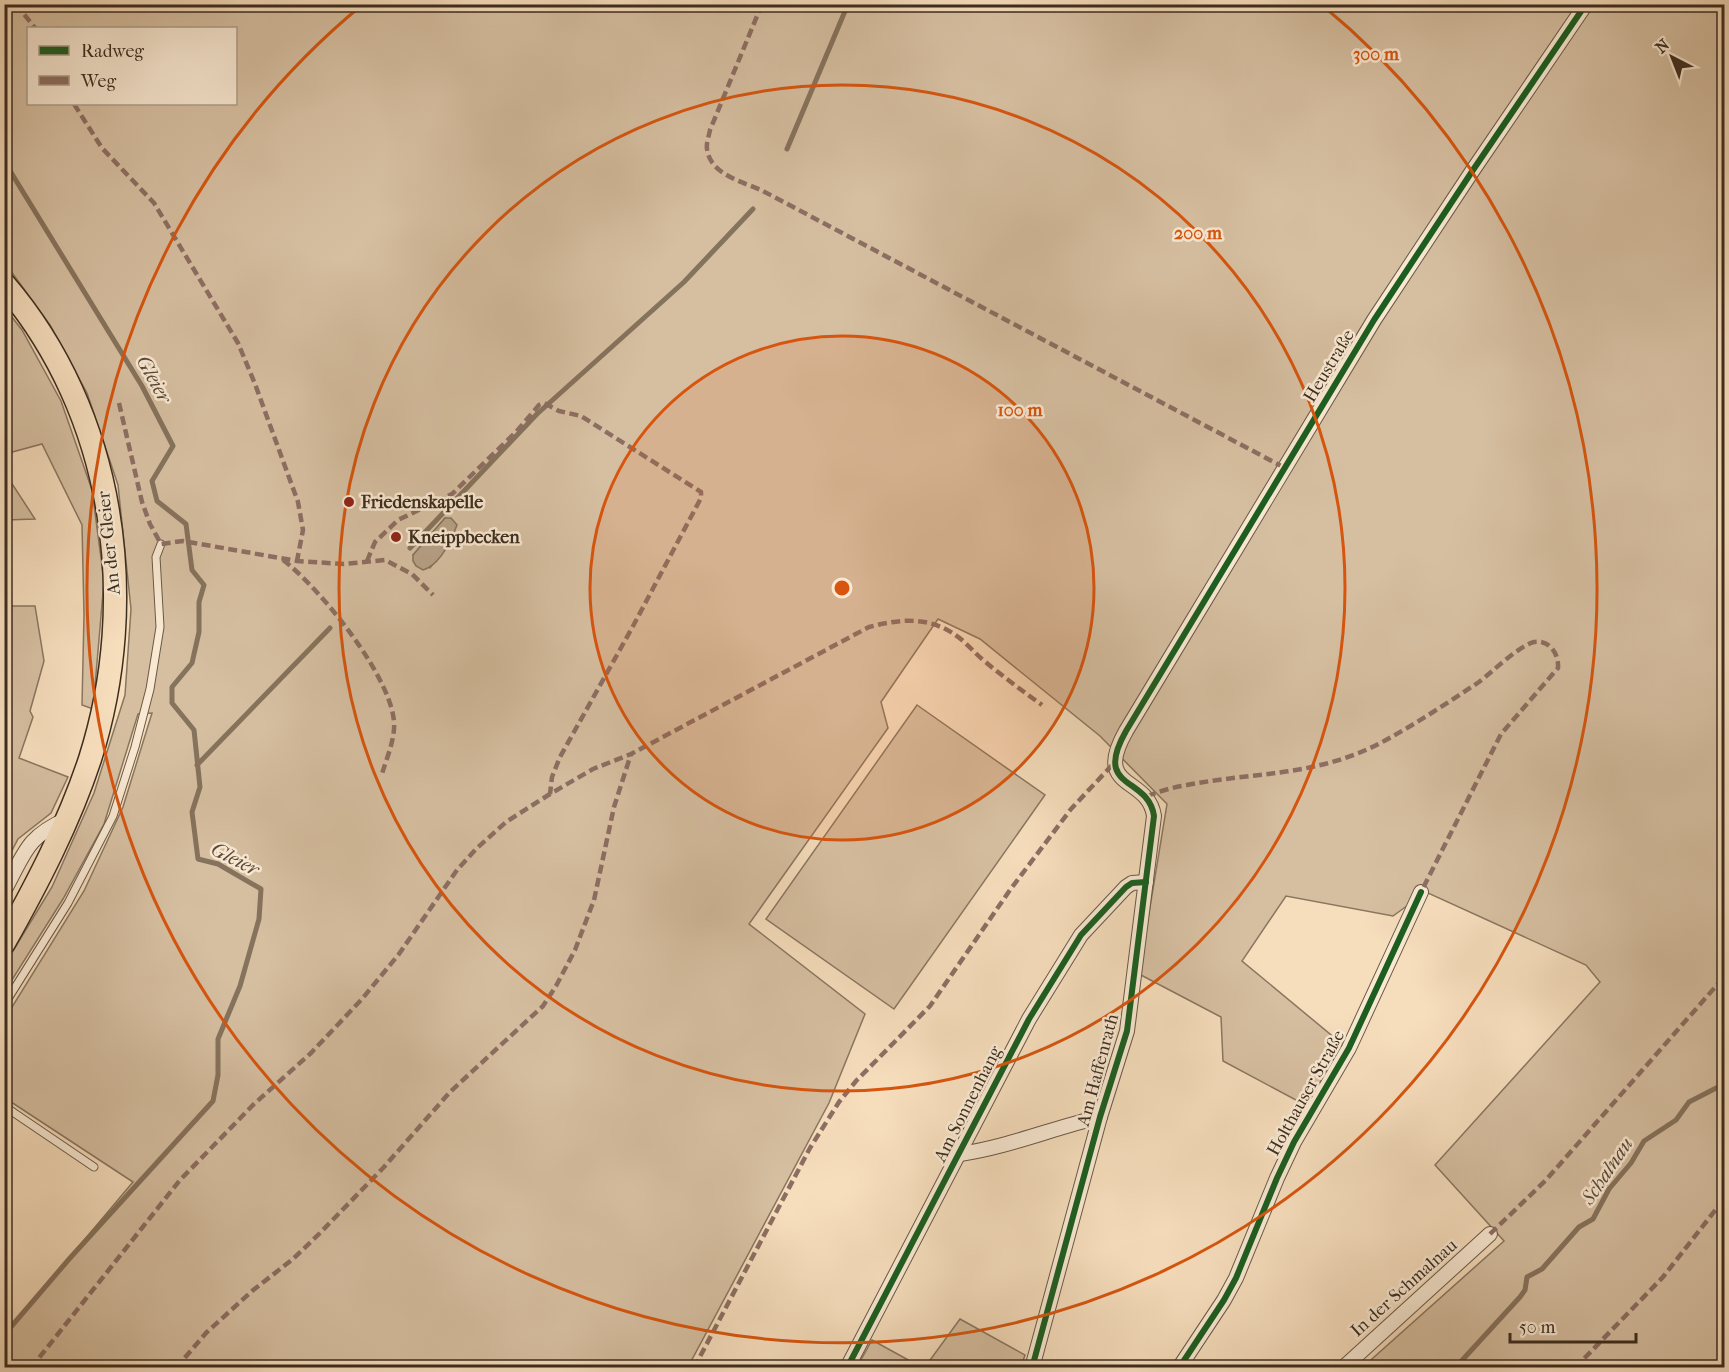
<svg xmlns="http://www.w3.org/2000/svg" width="1729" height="1372" font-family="'IM FELL French Canon',serif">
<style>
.green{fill:#d6bfa1;stroke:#897660;stroke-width:1.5;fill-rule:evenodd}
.water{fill:#b7a187;stroke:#86735d;stroke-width:1.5}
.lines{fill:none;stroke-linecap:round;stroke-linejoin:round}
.stream{stroke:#86735d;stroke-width:5}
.lane-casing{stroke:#6a5946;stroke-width:9}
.street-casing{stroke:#6a5946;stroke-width:16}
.primary-casing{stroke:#3c2d1f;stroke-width:25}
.lane{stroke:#f9e9d3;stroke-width:7}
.street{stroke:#f9e9d3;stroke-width:14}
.primary{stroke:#f6ddbc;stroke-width:22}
.quiet{stroke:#8d6e63;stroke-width:4.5;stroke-dasharray:9 4.5;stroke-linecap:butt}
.cycleway-casing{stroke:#f9e9d3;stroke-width:10}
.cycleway{stroke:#1b5e20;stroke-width:6}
.ring{fill:none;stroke:#d7550e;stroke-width:3}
.poi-dot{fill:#8f2418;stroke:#f9e9d3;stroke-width:2}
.labels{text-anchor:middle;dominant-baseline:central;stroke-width:5;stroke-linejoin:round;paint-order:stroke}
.street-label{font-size:18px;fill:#3c2d1f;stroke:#f9e9d3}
.poi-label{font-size:18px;font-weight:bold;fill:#3c2d1f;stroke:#f9e9d3;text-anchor:start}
.water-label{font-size:20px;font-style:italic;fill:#5b4a39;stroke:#f9e9d3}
.centre{fill:#d7550e;stroke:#f9e9d3;stroke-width:3}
.ring-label{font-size:18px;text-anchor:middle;font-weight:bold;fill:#d7550e;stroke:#f9e9d3;stroke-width:5;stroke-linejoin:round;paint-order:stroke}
</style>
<rect width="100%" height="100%" fill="#f6ddbc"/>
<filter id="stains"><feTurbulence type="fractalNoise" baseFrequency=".00333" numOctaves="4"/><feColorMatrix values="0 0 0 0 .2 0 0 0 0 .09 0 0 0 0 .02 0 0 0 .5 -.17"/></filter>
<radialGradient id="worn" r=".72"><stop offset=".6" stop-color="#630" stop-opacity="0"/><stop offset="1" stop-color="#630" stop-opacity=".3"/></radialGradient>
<g class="green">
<path d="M4 5H1724V1367H1363L1504 1241 1435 1165 1600 982 1586 965 1426 892 1393 916 1286 896 1242 961 1342 1044 1307 1106 1223 1061 1221 1017 1139 974 1167 804 1100 736 980 639 938 619 881 702 888 728 749 924 865 1014 829 1103 688 1367H5V1334L133 1182 5 1098 4 1020 84 891 123 807 152 713 138 714 104 824 63 899 5 991V964L52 887 94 793 125 695 131 609 118 485 87 393 50 325 5 263ZM28 28H236V104H28ZM445 518 451 539 430 568 413 555Z"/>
<polygon points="4,307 22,330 61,401 92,490 104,581 93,709 82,705 84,615 82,525 42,444 5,454"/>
<polygon points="5,473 35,519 5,520"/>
<polygon points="5,606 35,606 44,661 30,711 33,717 19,758 68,777 51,813 18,839 5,864"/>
<polygon points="917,705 1045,795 894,1009 766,919"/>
<polygon points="960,1319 1025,1355 1021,1367 925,1367"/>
<polygon points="872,1340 921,1367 857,1367"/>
</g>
<path class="water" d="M445 518H451L457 525C451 541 440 565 423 570L416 566 413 561V555Z"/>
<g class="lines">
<g class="stream">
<polyline points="787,149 848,4"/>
<polyline points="4,161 142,386 173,446 152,481 157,501 186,524 192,570 204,585 199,602 199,632 192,663 172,687 172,703 194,730 200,787 192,812 198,859 218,864 261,889 259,919 240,986 218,1039 218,1075 213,1101 70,1258 4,1335"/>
<polyline points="410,548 537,414 684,282 753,209"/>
<polyline points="197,765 330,628"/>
<polyline points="1455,1368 1520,1297 1525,1290 1527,1277 1542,1269 1579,1227 1593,1219 1609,1189 1631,1163 1644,1141 1676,1120 1689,1102 1724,1084"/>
</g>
<defs>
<g id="lane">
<polyline points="4,1005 68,903 113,816 135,747 150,689 160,627 156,557 161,544"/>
<polyline points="4,1106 94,1167"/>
</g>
<g id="street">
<path d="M4 891C25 853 26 837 67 819"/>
<path d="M960 1154C1008 1147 1053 1128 1100 1117"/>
<polyline points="847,1368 1029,1019 1081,935 1126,887 1132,883 1146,882"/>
<path d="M1032 1368 1100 1117 1127 1031 1154 816C1148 775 1092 791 1126 731L1374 320 1473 170 1586 4"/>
<polyline points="1179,1368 1224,1300 1236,1278 1277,1178 1294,1142 1349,1048 1421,892"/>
<polyline points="1343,1368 1490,1234"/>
</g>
<path id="primary" d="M4 284C115 413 141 599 90 759 69 823 37 884 4 943"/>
</defs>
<use href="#lane" class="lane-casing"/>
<use href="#street" class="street-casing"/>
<use href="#primary" class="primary-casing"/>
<use href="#lane" class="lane"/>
<use href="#street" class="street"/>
<use href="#primary" class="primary"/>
<g class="quiet">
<polyline points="16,4 35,28"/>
<path d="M762 4 710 130C709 136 706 143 707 149 710 175 744 182 763 191L1285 468"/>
<polyline points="74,104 102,148 154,203 238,343 255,384 298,502 303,530 297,561"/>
<polyline points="119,403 142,502 150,524 161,544 183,541 297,561 344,564 385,560 412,574 433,595"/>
<path d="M283 560C319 587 398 683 394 729 393 744 386 760 382 774"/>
<polyline points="367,561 375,542 398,520 452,494 516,432 539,405 544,403 559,411 581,416 701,492 701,498 632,628 560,757 552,777 550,794"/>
<path d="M1147 796C1158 792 1170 788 1182 786 1255 771 1317 778 1386 740 1417 723 1449 702 1479 682 1492 672 1520 645 1534 642 1550 639 1559 655 1558 668L1501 734 1421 892"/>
<polyline points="1490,1234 1546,1180 1724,977"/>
<path d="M31 1368 180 1180 253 1105 311 1053 362 999 399 954 457 870 476 849 506 822 550 794 593 769 631 754 869 627C903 618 933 616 962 640 969 646 975 653 982 659 1001 675 1021 690 1042 705"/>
<polyline points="176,1368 206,1333 252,1291 293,1259 320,1233 384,1167 450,1092 543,1006 556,986 575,950 594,900 614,807 631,754"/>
<polyline points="694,1368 810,1148 839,1102 856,1081 930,1006 1010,890 1071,809 1115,762"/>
<polyline points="1575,1368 1663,1277 1724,1199"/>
</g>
<defs>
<g id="cycleway">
<polyline points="847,1368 1029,1019 1081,935 1126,887 1132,883 1146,882"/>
<path d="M1032 1368 1100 1117 1127 1031 1154 816C1148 775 1092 791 1126 731L1374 320 1473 170 1586 4"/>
<polyline points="1179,1368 1224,1300 1236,1278 1277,1178 1294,1142 1349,1048 1421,892"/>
</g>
</defs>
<use href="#cycleway" class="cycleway-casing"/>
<use href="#cycleway" class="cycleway"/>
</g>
<circle cx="842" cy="588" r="252" fill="#d7550e" fill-opacity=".12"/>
<g class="ring">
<circle cx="842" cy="588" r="252"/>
<circle cx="842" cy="588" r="503"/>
<path d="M1322 5A755 755 0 1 1 362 5"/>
</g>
<g class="poi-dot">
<circle cx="349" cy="502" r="6"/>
<circle cx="396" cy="537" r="6"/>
</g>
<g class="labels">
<g class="street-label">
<text transform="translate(1329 366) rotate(-59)">Heustraße</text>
<text transform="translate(109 543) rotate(-96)">An der Gleier</text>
<text transform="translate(1098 1070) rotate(-75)">Am Haffenrath</text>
<text transform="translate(1306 1093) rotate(-61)">Holthauser Straße</text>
<text transform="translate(968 1104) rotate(-63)">Am Sonnenhang</text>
<text transform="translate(1404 1288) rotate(-42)">In der Schmalnau</text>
</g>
<g class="poi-label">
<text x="361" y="502">Friedenskapelle</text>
<text x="408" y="537">Kneippbecken</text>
</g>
<g class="water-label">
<text transform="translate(154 379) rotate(61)">Gleier</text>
<text transform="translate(235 859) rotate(27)">Gleier</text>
<text transform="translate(1607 1171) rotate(-56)">Schalnau</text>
</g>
</g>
<circle cx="842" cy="588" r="9" class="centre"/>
<g class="ring-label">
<text x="1376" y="60">300 m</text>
<text x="1198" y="239">200 m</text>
<text x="1020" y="416">100 m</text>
</g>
<rect width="1729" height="1372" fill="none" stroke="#f6ddbc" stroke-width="24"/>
<rect x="6" y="6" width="1717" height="1360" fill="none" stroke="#3c2d1f" stroke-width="3"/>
<rect x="12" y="12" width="1705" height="1348" fill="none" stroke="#3c2d1f" stroke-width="1.5"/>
<rect x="27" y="27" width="210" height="78" fill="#f9e9d3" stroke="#ad9e8b" stroke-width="1.5"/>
<rect x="39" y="46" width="30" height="9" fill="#1b5e20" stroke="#ad9e8b" stroke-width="1.5"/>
<text x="81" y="57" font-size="18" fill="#3c2d1f">Radweg</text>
<rect x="39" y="76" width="30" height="9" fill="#8d6e63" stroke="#ad9e8b" stroke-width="1.5"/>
<text x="81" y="87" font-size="18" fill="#3c2d1f">Weg</text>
<g transform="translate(1672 57) rotate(318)" stroke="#f9e9d3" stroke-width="4.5" paint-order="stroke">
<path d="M0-4.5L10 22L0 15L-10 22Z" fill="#3c2d1f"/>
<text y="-9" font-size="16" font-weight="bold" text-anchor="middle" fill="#3c2d1f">N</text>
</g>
<path d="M1510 1333v9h126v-9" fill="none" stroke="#3c2d1f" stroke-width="3"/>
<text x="1519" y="1333" font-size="18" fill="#3c2d1f" stroke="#f9e9d3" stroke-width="4.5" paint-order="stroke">50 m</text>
<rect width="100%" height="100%" filter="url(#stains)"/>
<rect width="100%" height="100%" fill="url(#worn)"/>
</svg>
